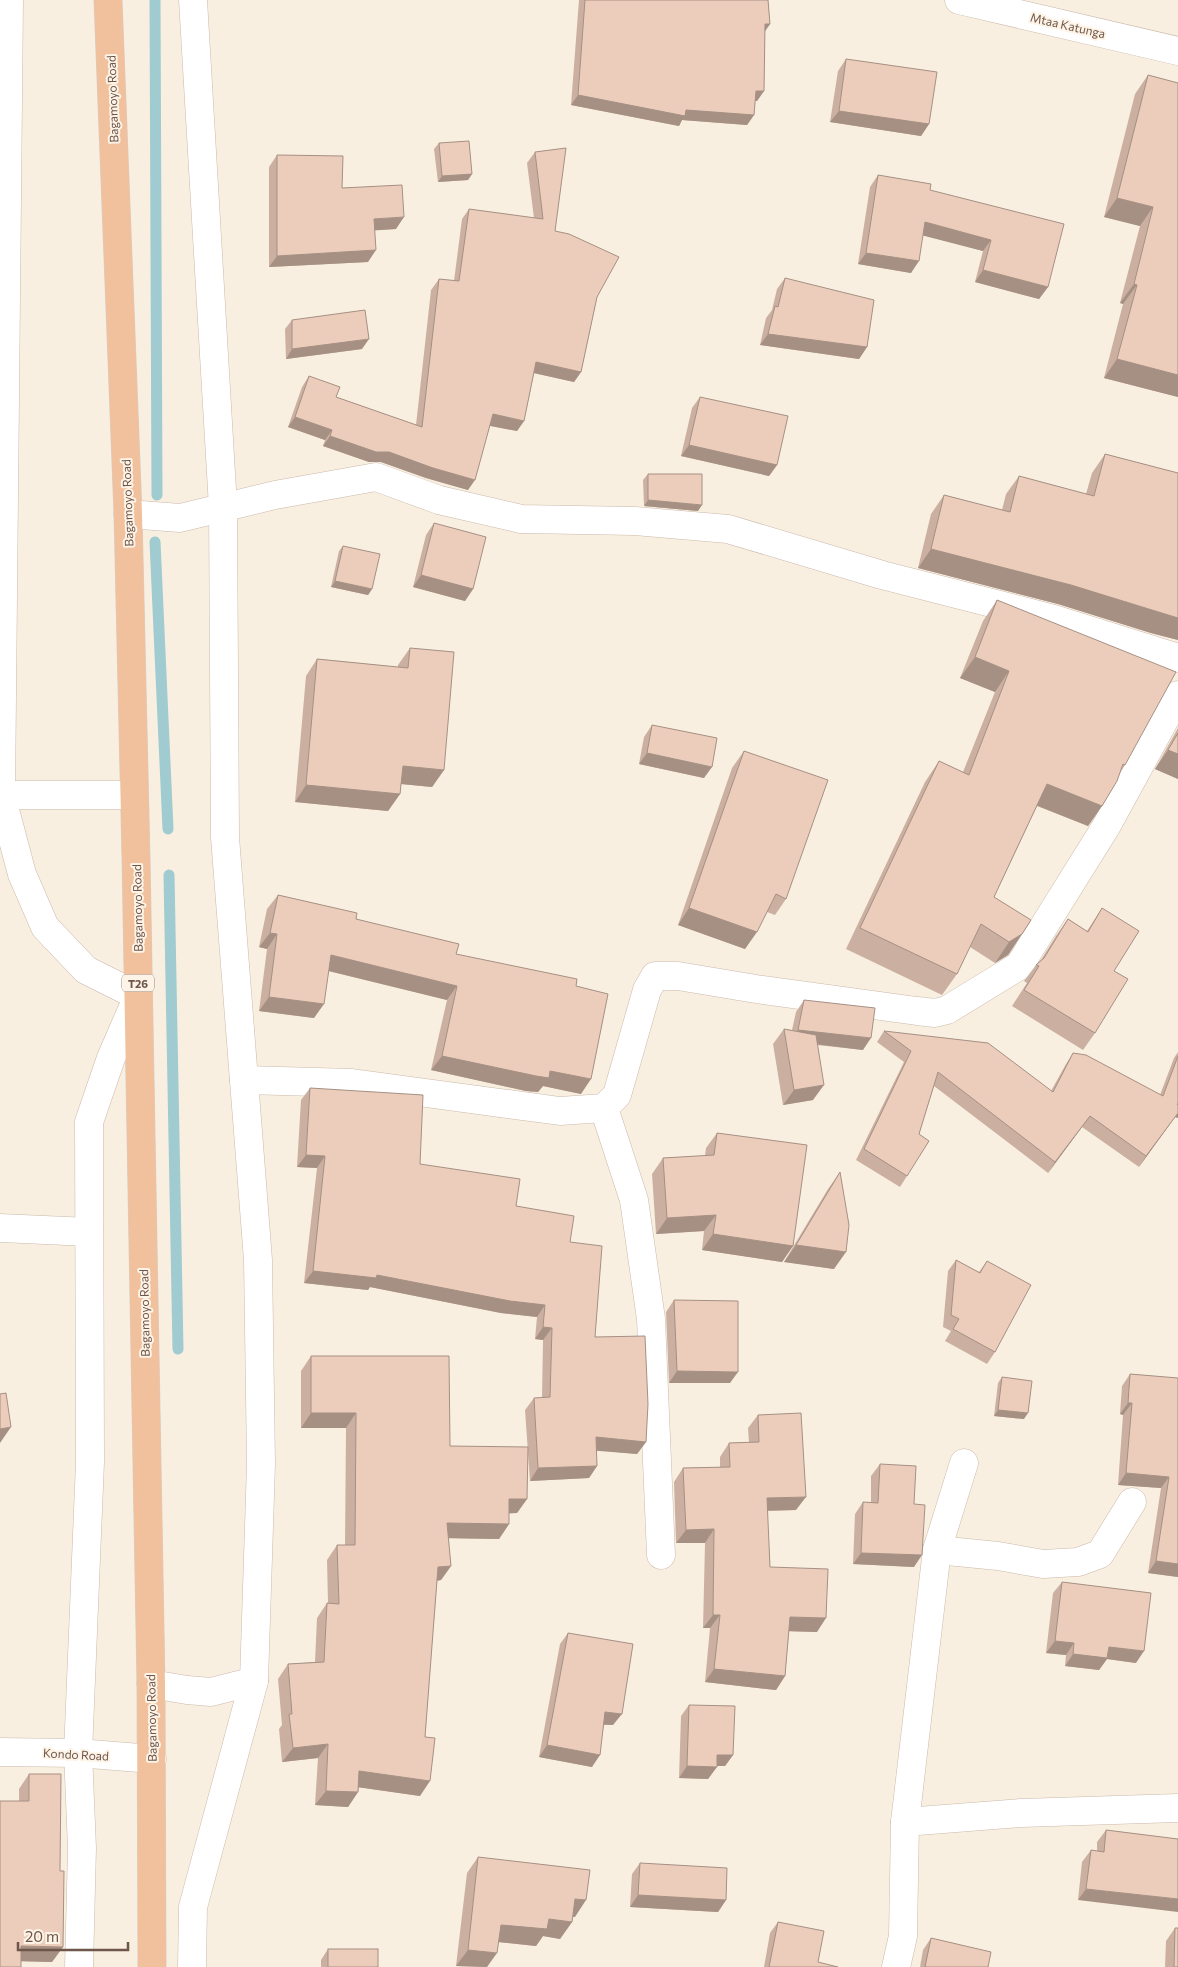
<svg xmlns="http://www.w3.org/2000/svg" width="1178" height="1967" font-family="Commissioner,sans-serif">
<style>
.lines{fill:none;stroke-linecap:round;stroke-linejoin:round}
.stream{stroke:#9fcbd1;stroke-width:11}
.minor-casing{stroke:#cbb9ab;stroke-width:29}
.trunk-casing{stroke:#d6d0cc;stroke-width:29}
.minor{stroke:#fff;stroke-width:28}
.trunk{stroke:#f1c09d;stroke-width:28}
.wall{fill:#cbb0a1}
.shaded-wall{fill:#a59083}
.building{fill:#eccdbb;stroke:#a59083}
.labels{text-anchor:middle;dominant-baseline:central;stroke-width:4;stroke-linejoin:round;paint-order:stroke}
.shield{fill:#fdf3e6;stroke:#998579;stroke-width:1}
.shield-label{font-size:11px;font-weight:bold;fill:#6e564a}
.street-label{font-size:12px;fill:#6e564a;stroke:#fdf3e6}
</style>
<rect width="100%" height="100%" fill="#f9efe0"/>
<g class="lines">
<g class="stream">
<polyline points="155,0 157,495"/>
<polyline points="155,542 168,829"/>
<polyline points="169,875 178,1349"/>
</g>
<defs>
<g id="minor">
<polyline points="9,0 1,795 22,874 45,927 86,970 138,996 111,1058 89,1122 90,1462 78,1753 82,1848 79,1967"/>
<polyline points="959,0 1178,51"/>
<polyline points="128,514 180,518 275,495 376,477 439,500 521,519 635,521 728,529 882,575 1054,619 1178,658"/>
<polyline points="0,795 134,795"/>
<polyline points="244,1080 352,1083 560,1111 604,1108 617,1095 647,990 655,976 678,976 756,989 917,1011 935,1013 947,1010 1019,966 1107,825 1178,695"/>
<polyline points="604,1108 634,1200 651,1319 661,1555"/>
<polyline points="0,1228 89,1232"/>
<polyline points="937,1550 998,1556 1043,1564 1078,1562 1100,1554 1132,1502"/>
<polyline points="151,1684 187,1690 211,1692 254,1681 261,1464 258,1260 225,837 223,507 193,0"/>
<polyline points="0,1752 78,1753 152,1759"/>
<polyline points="905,1822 1021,1813 1178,1808"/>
<polyline points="192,1967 193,1907 254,1681"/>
<polyline points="896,1967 903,1936 905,1822 937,1550 964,1463"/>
</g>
<polyline id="trunk" points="108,0 128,514 136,858 151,1684 152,1967"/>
</defs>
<use href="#minor" class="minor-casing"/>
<use href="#trunk" class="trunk-casing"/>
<use href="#minor" class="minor"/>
<use href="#trunk" class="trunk"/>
</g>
<g class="wall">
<polygon points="579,0 768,0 770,24 765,31 764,91 757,101 755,101 754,115 747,125 682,120 679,126 571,105"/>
<polygon points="846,59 929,124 921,136 830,122 838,71"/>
<polygon points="1148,75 1178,83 1178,397 1104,378 1123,304 1120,303 1140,226 1104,217 1135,94"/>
<polygon points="439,143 472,174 468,180 438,182 434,149"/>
<polygon points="535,152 555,231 597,297 581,372 574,382 534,373 524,421 517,431 490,426 468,490 426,478 381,462 369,462 323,446 325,440 288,427 302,387 309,376 336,397 416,425 431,290 439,279 454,281 462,219 469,209 534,218 527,163"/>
<polygon points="277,155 342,188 396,229 375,230 368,262 269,267 269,167"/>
<polygon points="878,175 930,190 1048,287 1039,299 975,282 983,251 923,235 911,273 858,264 870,187"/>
<polygon points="785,278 867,347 859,359 760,345 766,318 772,310 777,289"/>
<polygon points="292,320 362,349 286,359 285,329"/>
<polygon points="700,397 777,465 769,476 681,456 692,408"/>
<polygon points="1105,454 1178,473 1178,640 1151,633 1058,604 918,568 931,514 944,495 1002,510 1006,494 1019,476 1086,494 1092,473"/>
<polygon points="648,474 698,511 644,506 643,480"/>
<polygon points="434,523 473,589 465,601 413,587 426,535"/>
<polygon points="343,546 372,589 368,595 331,587 339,551"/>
<polygon points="997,600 1125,765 1120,773 1102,806 1088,826 1037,806 994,897 1031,920 1008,955 995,963 970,947 957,974 942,995 846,949 925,782 939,761 963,772 995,692 960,678 983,621"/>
<polygon points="410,648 444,770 432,787 401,784 400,794 388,811 295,802 306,676 317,659 398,667 398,665"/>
<polygon points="652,725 704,778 639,764 644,737"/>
<polygon points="1178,728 1178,779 1155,769"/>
<polygon points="744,751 786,899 775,915 767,912 745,949 678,925 732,768"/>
<polygon points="278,895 356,919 456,954 576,986 581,1094 543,1086 538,1092 526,1091 431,1070 447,1000 328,971 314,1018 259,1011 267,949 259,947 267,909"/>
<polygon points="1102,908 1114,971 1095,1033 1083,1050 1012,1006 1027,983 1024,981 1036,965 1041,960 1056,936 1068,919 1087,931"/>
<polygon points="804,1000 863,1050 817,1045 813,1100 783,1105 773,1044 784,1029 792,1030 796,1012"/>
<polygon points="884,1031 1051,1091 1066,1064 1073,1053 1160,1095 1174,1058 1178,1052 1178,1118 1175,1117 1139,1167 1082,1127 1048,1173 934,1086 919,1134 907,1176 900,1187 856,1160 904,1062 877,1042"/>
<polygon points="310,1088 420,1164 516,1206 570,1242 595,1337 646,1442 637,1454 596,1450 597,1466 589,1478 530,1481 525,1410 534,1398 542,1398 543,1340 535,1339 537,1317 501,1313 370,1287 368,1290 304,1283 317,1168 297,1167 301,1100"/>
<polygon points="717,1133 793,1246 782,1262 702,1250 704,1231 656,1234 652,1174 663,1158 705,1156 706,1148"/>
<polygon points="840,1172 834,1269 784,1262 828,1189"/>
<polygon points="956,1260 979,1272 987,1261 995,1352 987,1364 945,1341 951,1331 943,1327 948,1271"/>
<polygon points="674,1300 730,1383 669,1383 666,1312"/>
<polygon points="311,1356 450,1446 527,1499 517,1513 509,1513 509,1524 499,1539 448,1538 451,1566 441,1580 437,1581 420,1796 359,1787 358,1792 348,1807 315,1805 318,1758 282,1762 279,1729 282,1725 278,1679 288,1664 315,1662 317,1618 327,1603 328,1603 327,1560 337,1545 345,1545 346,1428 301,1428 301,1371"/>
<polygon points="1130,1374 1178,1378 1178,1577 1148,1573 1161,1488 1118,1485 1123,1415 1120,1414 1122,1386"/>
<polygon points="1002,1377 1024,1419 994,1416 998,1383"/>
<polygon points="758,1415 796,1510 767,1511 770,1567 817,1632 789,1631 785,1676 776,1690 705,1682 710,1628 703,1628 705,1543 676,1543 674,1482 683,1468 720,1467 720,1457 729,1443 749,1442 748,1428"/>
<polygon points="880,1464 914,1504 914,1567 853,1564 855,1514 863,1502 871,1502 871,1476"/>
<polygon points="1062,1582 1136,1663 1107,1659 1099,1670 1065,1666 1066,1655 1046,1653 1053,1593"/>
<polygon points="568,1633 613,1725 604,1725 592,1767 539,1757 560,1644"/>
<polygon points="689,1705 733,1755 725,1766 717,1766 708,1779 679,1778 681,1716"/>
<polygon points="29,1774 60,1871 63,1947 52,1962 21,1961 19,1789"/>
<polygon points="1106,1830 1178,1839 1078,1900 1082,1862 1091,1850 1097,1851 1097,1842"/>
<polygon points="478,1857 575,1917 572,1917 572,1922 560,1939 543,1936 536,1946 498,1942 487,1967 456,1966 467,1873"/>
<polygon points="640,1863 726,1900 718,1912 630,1907 632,1874"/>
<polygon points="778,1922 818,1962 838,1967 764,1967 770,1933"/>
<polygon points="1175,1928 1178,1967 1165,1967 1166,1941"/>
<polygon points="931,1938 988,1967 920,1967 923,1950"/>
<polygon points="328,1949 378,1967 321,1967 321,1960"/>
</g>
<g class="shaded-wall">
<polygon points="765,24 770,24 763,34"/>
<polygon points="756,91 764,91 757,101 749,100"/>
<polygon points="578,95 754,115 747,125 682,120 679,126 571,105"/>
<polygon points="839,111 929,124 921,136 830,122"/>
<polygon points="472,174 468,180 438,182 442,176"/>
<polygon points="1117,198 1153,207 1140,226 1104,217"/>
<polygon points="404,217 396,229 366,231 374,219"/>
<polygon points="925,222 991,240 983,251 917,234"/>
<polygon points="376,250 368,262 269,267 277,256"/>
<polygon points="866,253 919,261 911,273 858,264"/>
<polygon points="983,270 1048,287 1039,299 975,282"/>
<polygon points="1134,284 1137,285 1123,304 1120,303"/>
<polygon points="768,334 867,347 859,359 760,345"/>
<polygon points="369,339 362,349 286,359 292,349"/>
<polygon points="1117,359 1178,375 1178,397 1104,378"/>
<polygon points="536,362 581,372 574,382 529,372"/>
<polygon points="493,414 524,421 517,431 486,425"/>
<polygon points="295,417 332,430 325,440 288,427"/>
<polygon points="330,436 389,452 475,480 468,490 426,478 381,462 369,462 323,446"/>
<polygon points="689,445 777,465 769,476 681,456"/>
<polygon points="648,500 702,505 698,511 644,506"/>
<polygon points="931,549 1071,585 1178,618 1178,640 1151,633 1058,604 918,568"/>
<polygon points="421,575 473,589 465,601 413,587"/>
<polygon points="335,581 372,589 368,595 331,587"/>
<polygon points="975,657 1009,671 995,692 960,678"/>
<polygon points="1168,750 1178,754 1178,779 1155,769"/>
<polygon points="647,753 712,767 704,778 639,764"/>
<polygon points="403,766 444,770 432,787 391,783"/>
<polygon points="1047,784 1102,806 1088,826 1033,804"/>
<polygon points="306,785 400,794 388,811 295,802"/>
<polygon points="689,908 757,932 745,949 678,925"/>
<polygon points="270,933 277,934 267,949 259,947"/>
<polygon points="1022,934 1008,955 995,963 1009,942"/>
<polygon points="331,955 457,986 447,1000 321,969"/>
<polygon points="269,997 324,1004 314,1018 259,1011"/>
<polygon points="798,1030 871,1038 863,1050 790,1041"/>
<polygon points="442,1056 550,1071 591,1079 581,1094 543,1086 538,1092 526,1091 431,1070"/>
<polygon points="824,1085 813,1100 783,1105 794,1090"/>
<polygon points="1178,1104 1178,1118 1175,1117 1139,1167 1146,1156"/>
<polygon points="1090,1116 1082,1127 1048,1173 1055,1162"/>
<polygon points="306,1155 325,1156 317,1168 297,1167"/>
<polygon points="716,1215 704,1231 656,1234 667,1218"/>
<polygon points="713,1234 793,1246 782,1262 702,1250"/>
<polygon points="796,1245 846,1252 834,1269 784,1262"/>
<polygon points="313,1271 377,1275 545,1305 537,1317 501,1313 370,1287 368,1290 304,1283"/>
<polygon points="543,1327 552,1328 543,1340 535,1339"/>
<polygon points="677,1371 738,1372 730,1383 669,1383"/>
<polygon points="1128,1403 1132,1403 1123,1415 1120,1414"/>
<polygon points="998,1410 1028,1413 1024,1419 994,1416"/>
<polygon points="311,1413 356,1413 346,1428 301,1428"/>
<polygon points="11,1427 0,1443 0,1429"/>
<polygon points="596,1437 646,1442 637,1454 587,1450"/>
<polygon points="597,1466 589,1478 530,1481 538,1468"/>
<polygon points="1126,1473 1169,1477 1161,1488 1118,1485"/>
<polygon points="806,1497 796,1510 757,1511 767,1498"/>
<polygon points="509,1499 527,1499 517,1513 499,1514"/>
<polygon points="447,1523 509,1524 499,1539 436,1538"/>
<polygon points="714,1529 705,1543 676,1543 686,1530"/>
<polygon points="861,1553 922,1555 914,1567 853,1564"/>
<polygon points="1156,1561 1178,1564 1178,1577 1148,1573"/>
<polygon points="451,1566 441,1580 428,1582 438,1567"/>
<polygon points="713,1615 720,1615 710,1628 703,1628"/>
<polygon points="790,1617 826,1618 817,1632 781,1631"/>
<polygon points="1055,1641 1074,1643 1066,1655 1046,1653"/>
<polygon points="1109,1647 1144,1651 1136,1663 1107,1659 1099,1670 1065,1666 1073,1654"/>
<polygon points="714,1669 785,1676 776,1690 705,1682"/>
<polygon points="605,1712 622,1714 613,1725 597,1724"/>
<polygon points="328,1744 318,1758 282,1762 293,1748"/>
<polygon points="547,1745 600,1755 592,1767 539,1757"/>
<polygon points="717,1755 733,1755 725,1766 709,1766"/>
<polygon points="687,1766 717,1767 708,1779 679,1778"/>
<polygon points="359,1771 430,1781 420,1796 349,1786"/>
<polygon points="326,1791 358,1792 348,1807 315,1805"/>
<polygon points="1086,1889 1178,1899 1178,1912 1078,1900"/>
<polygon points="638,1895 726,1900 718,1912 630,1907"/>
<polygon points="575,1899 586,1900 575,1917 563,1916"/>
<polygon points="549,1919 572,1922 560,1939 543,1936 536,1946 489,1941 501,1925"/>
<polygon points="21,1946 63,1947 52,1962 10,1961"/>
<polygon points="468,1950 497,1953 487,1967 456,1966"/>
</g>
<g class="building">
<polygon points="585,0 768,0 770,24 765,24 764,91 756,91 754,115 686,110 685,116 578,95"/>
<polygon points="846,59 937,72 929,124 839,111"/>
<polygon points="1148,75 1178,83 1178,375 1117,359 1137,285 1134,284 1153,207 1117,198"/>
<polygon points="469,141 472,174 442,176 439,143"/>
<polygon points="566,148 555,231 569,234 619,257 597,297 581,372 536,362 524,421 493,414 475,480 433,468 389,452 376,452 330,436 332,430 295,417 309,376 340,387 336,397 422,427 439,279 459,281 469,209 543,219 535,152"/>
<polygon points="277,155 343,156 342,188 402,185 404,217 374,219 376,250 277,256"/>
<polygon points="878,175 931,184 930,190 1064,224 1048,287 983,270 991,240 925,222 919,261 866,253"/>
<polygon points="785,278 874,300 867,347 768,334 775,306 778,307"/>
<polygon points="365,310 369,339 292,349 292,320"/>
<polygon points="700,397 788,416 777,465 689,445"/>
<polygon points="1105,454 1178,473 1178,618 1071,585 931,549 944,495 1010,512 1019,476 1094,496"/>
<polygon points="648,474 702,474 702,505 648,500"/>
<polygon points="434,523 486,537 473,589 421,575"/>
<polygon points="343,546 380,554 372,589 335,581"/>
<polygon points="997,600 1176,672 1125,765 1123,764 1117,781 1102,806 1047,784 994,897 1031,920 1022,934 1009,942 981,924 957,974 860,928 939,761 969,775 1009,671 975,657"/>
<polygon points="410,648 454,652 444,770 403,766 400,794 306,785 317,659 408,668"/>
<polygon points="652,725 717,738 712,767 647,753"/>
<polygon points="1178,733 1178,754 1168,750"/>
<polygon points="744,751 828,780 786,899 776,894 757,932 689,908"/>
<polygon points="278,895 357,913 356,919 459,944 456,954 577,979 576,986 608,994 591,1079 550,1071 549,1078 536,1076 442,1056 457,986 331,955 324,1004 269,997 277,934 270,933"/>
<polygon points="1102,908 1139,931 1114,971 1128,979 1095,1033 1024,990 1039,966 1036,965 1044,958 1068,919 1088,932"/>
<polygon points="804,1000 875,1008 871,1038 798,1030"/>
<polygon points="784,1029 816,1035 824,1085 794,1090"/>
<polygon points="884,1031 988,1043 1053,1092 1073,1053 1086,1055 1163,1096 1178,1056 1178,1104 1177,1104 1178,1105 1178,1113 1146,1156 1090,1116 1055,1162 938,1072 919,1134 929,1141 907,1176 864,1149 911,1051"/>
<polygon points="310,1088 423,1095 420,1164 520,1179 516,1206 574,1216 570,1242 602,1246 595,1337 645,1336 648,1404 646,1442 596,1437 597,1466 538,1468 534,1398 550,1397 552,1328 543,1327 545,1305 510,1301 377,1275 376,1278 313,1271 325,1156 306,1155"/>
<polygon points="717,1133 807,1145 793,1246 713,1234 716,1215 667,1218 663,1158 714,1155"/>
<polygon points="840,1172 849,1225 846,1252 796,1245"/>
<polygon points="956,1260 980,1273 987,1261 1031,1285 995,1352 953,1329 959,1319 951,1315"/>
<polygon points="674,1300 738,1301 738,1372 677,1371"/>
<polygon points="311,1356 449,1356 450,1446 528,1447 527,1499 509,1499 509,1524 447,1523 451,1566 438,1567 425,1737 435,1738 430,1781 359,1771 358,1792 326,1791 328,1744 293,1748 289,1714 292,1714 288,1664 324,1662 327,1603 339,1604 337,1545 355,1545 356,1413 311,1413"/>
<polygon points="1130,1374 1178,1378 1178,1564 1156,1561 1169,1477 1126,1473 1132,1403 1128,1403"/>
<polygon points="1002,1377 1032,1381 1028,1413 998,1410"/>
<polygon points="6,1393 11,1427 0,1429 0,1394"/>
<polygon points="801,1413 806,1497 767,1498 770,1567 828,1569 826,1618 790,1617 785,1676 714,1669 720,1615 713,1615 714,1529 686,1530 683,1468 730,1467 729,1443 759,1442 758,1415"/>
<polygon points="880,1464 916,1466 914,1504 925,1505 922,1555 861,1553 863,1502 878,1503"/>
<polygon points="1062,1582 1151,1593 1144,1651 1109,1647 1107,1658 1073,1654 1074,1643 1055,1641"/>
<polygon points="568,1633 633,1644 622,1714 605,1712 600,1755 547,1745"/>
<polygon points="689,1705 735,1706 733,1755 717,1755 717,1767 687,1766"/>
<polygon points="29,1774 61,1774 60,1871 64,1871 63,1947 21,1946 21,1967 0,1967 0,1801 29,1801"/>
<polygon points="1106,1830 1178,1839 1178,1899 1086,1889 1091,1850 1104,1852"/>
<polygon points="478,1857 590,1870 586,1900 575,1899 572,1922 549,1919 547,1929 501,1925 497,1953 468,1950"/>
<polygon points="640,1863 727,1868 726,1900 638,1895"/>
<polygon points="778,1922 824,1931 818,1962 838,1967 769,1967"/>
<polygon points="1175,1928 1178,1928 1178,1967 1174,1967"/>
<polygon points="931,1938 991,1952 988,1967 925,1967"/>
<rect x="328" y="1949" width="50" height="18"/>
</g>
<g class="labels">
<rect class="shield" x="122" y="974.5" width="32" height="17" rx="4"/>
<g class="shield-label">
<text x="138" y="983">T26</text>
</g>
<g class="street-label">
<text transform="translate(1068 25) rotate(13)">Mtaa Katunga</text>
<text transform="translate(112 99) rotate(-92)">Bagamoyo Road</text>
<text transform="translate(127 503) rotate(-92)">Bagamoyo Road</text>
<text transform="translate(137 908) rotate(-91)">Bagamoyo Road</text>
<text transform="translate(144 1313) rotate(-91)">Bagamoyo Road</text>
<text transform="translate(151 1718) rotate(-91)">Bagamoyo Road</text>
<text transform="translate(76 1754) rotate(3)">Kondo Road</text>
</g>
</g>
<path d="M18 1942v8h110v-8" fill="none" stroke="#6e564a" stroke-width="2.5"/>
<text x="25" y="1942" font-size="15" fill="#6e564a" stroke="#fdf3e6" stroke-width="4" paint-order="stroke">20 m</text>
</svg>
